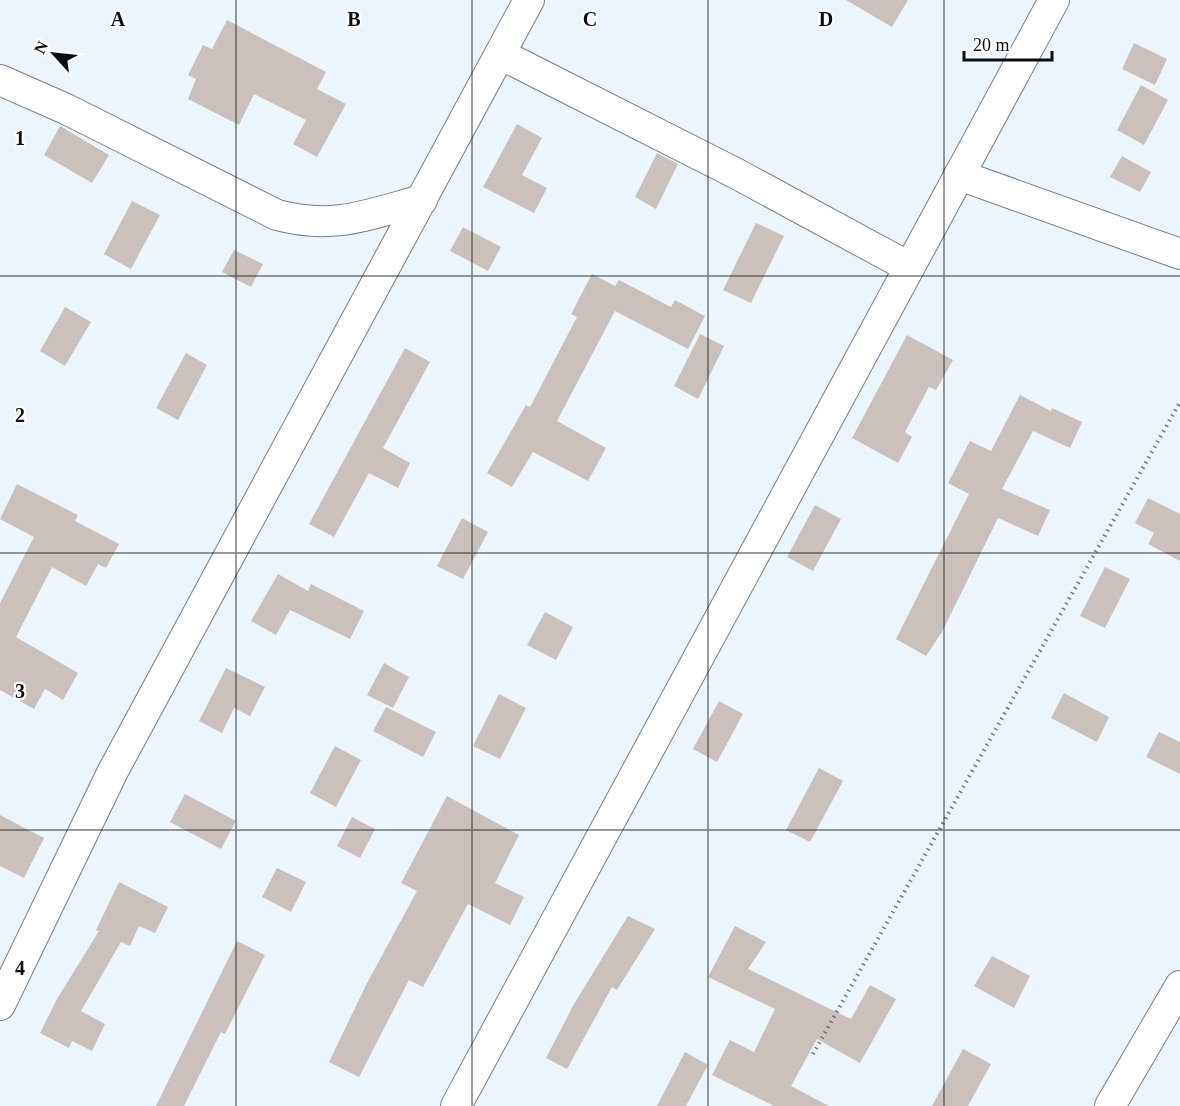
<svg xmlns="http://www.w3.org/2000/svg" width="1180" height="1106" font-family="Georgia,serif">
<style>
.building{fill:#cac1bc}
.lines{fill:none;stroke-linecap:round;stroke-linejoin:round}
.minor-casing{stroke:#777e84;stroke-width:32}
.path{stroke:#73797d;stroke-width:4;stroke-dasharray:1.5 4.5;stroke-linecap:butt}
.minor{stroke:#fff;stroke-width:30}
.grid{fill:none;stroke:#0b0e10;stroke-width:1.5;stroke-opacity:0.55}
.grid-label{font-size:20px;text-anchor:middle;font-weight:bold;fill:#0b0e10;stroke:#fff;stroke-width:4.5;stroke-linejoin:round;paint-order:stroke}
</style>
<rect width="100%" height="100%" fill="#edf5fc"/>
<g class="building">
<polygon points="846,0 908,0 892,27"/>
<polygon points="227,20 326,72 317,89 346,104 317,157 293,144 306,120 254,94 239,125 188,99 196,79 188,75 203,45 212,49"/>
<polygon points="1134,43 1167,59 1155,85 1122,69"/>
<polygon points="1141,85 1168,100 1144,145 1117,130"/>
<polygon points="517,124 542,138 522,175 547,188 534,213 483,187"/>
<polygon points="60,126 109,155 92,183 44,155"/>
<polygon points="657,153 678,164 656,209 635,197"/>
<polygon points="1122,156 1151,172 1140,192 1110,177"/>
<polygon points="132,201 160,215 131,269 104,254"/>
<polygon points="756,223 784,236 751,303 723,290"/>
<polygon points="463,227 501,247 488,271 450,251"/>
<polygon points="234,250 263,264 251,287 222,272"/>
<polygon points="592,274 615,286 619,280 671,307 675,300 705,316 688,349 615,311 557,421 606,448 588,481 533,452 512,487 487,473 526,405 530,407 577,317 571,314"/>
<polygon points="65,307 91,322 65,366 40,351"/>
<polygon points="700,334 724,346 698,399 674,386"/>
<polygon points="907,335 953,360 936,390 929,387 905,432 912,437 898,463 852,438"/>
<polygon points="405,348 430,362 383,448 410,463 398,488 369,473 334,537 309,524"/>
<polygon points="186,353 207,365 178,420 156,408"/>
<polygon points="1020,395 1051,411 1052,408 1082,422 1070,448 1033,431 1002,489 1050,510 1038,536 998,518 942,632 926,656 896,639 969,494 948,483 970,441 991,451"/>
<polygon points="17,484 78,515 75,521 119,544 106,568 98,564 86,586 52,567 16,637 78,673 63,700 45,689 34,709 0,690 0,603 34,537 0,519"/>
<polygon points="1148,498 1180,514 1180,561 1148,544 1154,533 1135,523"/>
<polygon points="815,505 841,519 813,571 787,557"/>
<polygon points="462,518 488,532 463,579 437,566"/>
<polygon points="1105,567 1130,579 1105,628 1080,616"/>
<polygon points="278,574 308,591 311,584 364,611 350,639 290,610 276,635 251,621"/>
<polygon points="545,612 573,627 556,660 527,645"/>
<polygon points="384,663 409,677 393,708 367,695"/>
<polygon points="226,668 265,687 250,716 234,708 222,733 199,721"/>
<polygon points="1064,693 1109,717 1097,742 1051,718"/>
<polygon points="499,694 526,708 500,759 473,746"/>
<polygon points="719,701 743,714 717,762 693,749"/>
<polygon points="386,707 436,732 423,757 373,731"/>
<polygon points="1159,732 1180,742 1180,774 1146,757"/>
<polygon points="335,746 361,760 336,807 310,793"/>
<polygon points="819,768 843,781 810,842 786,830"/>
<polygon points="185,794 236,821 221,849 170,822"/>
<polygon points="447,796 519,835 495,883 524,897 510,925 468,904 423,987 409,980 359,1077 329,1062 366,985 417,891 401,883"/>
<polygon points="0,815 44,838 24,878 0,866"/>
<polygon points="352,817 375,829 360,858 337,846"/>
<polygon points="277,868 306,882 291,912 262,897"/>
<polygon points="119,882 168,907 155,933 139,926 130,946 121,942 81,1011 105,1024 92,1051 72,1041 69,1048 40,1033 57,999 99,931 96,930"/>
<polygon points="628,916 655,929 617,990 612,987 567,1069 546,1058 574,1004"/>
<polygon points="735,926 766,942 748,969 851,1019 870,985 896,999 860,1063 817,1039 791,1086 829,1106 774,1106 712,1075 730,1040 754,1052 775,1009 708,977"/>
<polygon points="237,941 265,955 225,1034 221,1032 184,1106 156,1106"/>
<polygon points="992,956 1030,976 1014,1008 974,986"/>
<polygon points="963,1049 991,1064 968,1106 932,1106"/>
<polygon points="685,1052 708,1065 686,1106 657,1106"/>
</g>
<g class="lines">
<defs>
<g id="minor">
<polyline points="500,54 737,174 909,267"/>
<path d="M0 80 66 109 277 215C334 230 367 215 422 200"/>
<polyline points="959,175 1180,254"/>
<polyline points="0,1005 113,771 529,0"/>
<polyline points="456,1106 1054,0"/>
<polyline points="1110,1106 1180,986"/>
</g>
</defs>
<use href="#minor" class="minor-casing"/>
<polyline class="path" points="813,1054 1180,402"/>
<use href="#minor" class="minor"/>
</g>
<path class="grid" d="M236 0V1106M472 0V1106M708 0V1106M944 0V1106M0 276H1180M0 553H1180M0 830H1180"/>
<g class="grid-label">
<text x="118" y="26">A</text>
<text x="354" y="26">B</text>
<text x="590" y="26">C</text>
<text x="826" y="26">D</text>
<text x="20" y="145">1</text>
<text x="20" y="422">2</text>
<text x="20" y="698">3</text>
<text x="20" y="975">4</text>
</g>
<g transform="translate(54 54) rotate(297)" stroke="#ffffff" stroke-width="4.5" paint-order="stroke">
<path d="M0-4.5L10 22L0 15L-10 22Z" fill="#0b0e10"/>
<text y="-9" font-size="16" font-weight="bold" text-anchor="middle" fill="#0b0e10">N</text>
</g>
<path d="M964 51v9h88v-9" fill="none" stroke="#0b0e10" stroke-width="3"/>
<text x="973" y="51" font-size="18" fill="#0b0e10" stroke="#ffffff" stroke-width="4.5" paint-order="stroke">20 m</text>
</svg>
